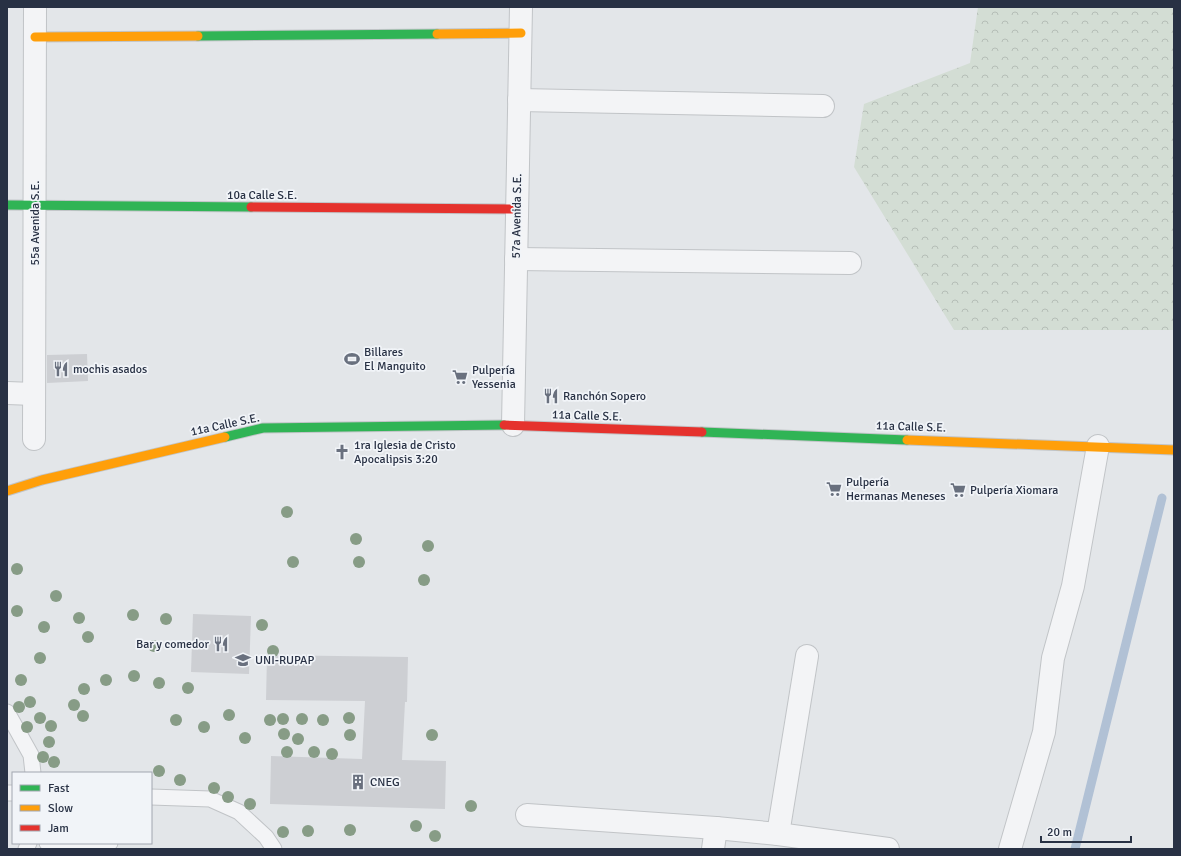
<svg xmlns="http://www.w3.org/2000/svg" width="1181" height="856" font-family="Signika,sans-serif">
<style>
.forest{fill:url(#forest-crowns)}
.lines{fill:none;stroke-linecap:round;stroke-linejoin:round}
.stream{stroke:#b1c1d5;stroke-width:9}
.building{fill:#cdcfd3}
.lane-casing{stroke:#c1c4c7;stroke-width:17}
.street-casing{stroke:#c1c4c7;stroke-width:24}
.fast-casing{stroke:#c1c4c7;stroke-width:11}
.slow-casing{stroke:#c1c4c7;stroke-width:11}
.jam-casing{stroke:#c1c4c7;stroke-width:11}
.lane{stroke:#f3f4f6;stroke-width:15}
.street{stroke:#f3f4f6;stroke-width:22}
.fast{stroke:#30b455;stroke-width:9}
.slow{stroke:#ff9f0a;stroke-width:9}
.jam{stroke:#e5322d;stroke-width:9}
.tree{fill:#879c86}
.labels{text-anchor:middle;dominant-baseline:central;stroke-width:3.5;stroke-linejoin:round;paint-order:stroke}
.street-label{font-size:12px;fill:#283144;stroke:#f1f4f8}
.poi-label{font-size:12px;fill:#283144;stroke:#f1f4f8;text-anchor:start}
</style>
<defs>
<pattern id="forest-crowns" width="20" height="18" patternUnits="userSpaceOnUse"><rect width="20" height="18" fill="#d3ddd4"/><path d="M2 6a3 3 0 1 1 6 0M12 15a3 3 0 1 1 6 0" fill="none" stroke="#b5beb7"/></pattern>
</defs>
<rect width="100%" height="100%" fill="#e3e6e9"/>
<polygon class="forest" points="978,7 1174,7 1174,330 954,330 854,167 864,104 970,63"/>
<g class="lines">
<polyline class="stream" points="1075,849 1162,498"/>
</g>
<g class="building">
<polygon points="87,354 88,381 47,383 47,355"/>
<polygon points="193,614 251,616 249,674 191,672"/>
<polygon points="267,655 408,657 407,702 405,702 402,760 446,761 445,809 270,804 271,756 362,759 365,701 266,700"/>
</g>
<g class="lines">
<defs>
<g id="lane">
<polyline points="7,712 31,755 33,773"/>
<polyline points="7,793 13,793"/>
<polyline points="151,797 210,799 239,812 266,837 274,849"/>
<polyline points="47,843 110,843"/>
<polyline points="26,849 29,843"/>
</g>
<g id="street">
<polyline points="519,100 823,106"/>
<polyline points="516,259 850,263"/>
<polyline points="7,393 34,394"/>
<polyline points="513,425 521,7"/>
<polyline points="34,439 35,7"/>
<polyline points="527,815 716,828 778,834 888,849"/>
<polyline points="778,834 807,656"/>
<polyline points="713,849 716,828"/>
<polyline points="1010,849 1044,732 1053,658 1073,586 1098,446"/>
</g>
<g id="fast">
<polyline points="198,36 437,34"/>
<polyline points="7,205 251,207"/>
<polyline points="702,432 907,440"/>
<polyline points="225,437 263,428 504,425"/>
</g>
<g id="slow">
<polyline points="437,34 521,33"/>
<polyline points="35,37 198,36"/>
<polyline points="907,440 1174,450"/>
<polyline points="7,491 42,480 225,437"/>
</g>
<g id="jam">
<polyline points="251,207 517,209"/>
<polyline points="504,425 702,432"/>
</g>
</defs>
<use href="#lane" class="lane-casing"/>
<use href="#street" class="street-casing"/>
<use href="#fast" class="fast-casing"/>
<use href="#slow" class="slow-casing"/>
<use href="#jam" class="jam-casing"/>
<use href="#lane" class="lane"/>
<use href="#street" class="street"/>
<use href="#fast" class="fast"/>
<use href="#slow" class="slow"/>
<use href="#jam" class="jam"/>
</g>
<g class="tree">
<circle cx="287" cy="512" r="6"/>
<circle cx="356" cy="539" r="6"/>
<circle cx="428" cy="546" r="6"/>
<circle cx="293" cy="562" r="6"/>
<circle cx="359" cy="562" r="6"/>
<circle cx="17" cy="569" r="6"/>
<circle cx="424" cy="580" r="6"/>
<circle cx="56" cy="596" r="6"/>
<circle cx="17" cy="611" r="6"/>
<circle cx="133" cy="615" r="6"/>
<circle cx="79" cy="618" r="6"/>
<circle cx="166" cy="619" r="6"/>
<circle cx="262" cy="625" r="6"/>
<circle cx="44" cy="627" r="6"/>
<circle cx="88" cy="637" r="6"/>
<circle cx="154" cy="646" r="6"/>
<circle cx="273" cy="651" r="6"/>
<circle cx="40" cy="658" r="6"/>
<circle cx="134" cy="676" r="6"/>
<circle cx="21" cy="680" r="6"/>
<circle cx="106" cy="680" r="6"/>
<circle cx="159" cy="683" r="6"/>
<circle cx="188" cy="688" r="6"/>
<circle cx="84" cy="689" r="6"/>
<circle cx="30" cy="702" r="6"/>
<circle cx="74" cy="705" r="6"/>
<circle cx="19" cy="707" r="6"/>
<circle cx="229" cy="715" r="6"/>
<circle cx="83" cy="716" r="6"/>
<circle cx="40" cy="718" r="6"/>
<circle cx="349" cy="718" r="6"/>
<circle cx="283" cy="719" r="6"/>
<circle cx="302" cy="719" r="6"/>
<circle cx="176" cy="720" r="6"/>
<circle cx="270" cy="720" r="6"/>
<circle cx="323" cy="720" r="6"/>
<circle cx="51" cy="726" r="6"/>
<circle cx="27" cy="727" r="6"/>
<circle cx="204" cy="727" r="6"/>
<circle cx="284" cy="734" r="6"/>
<circle cx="350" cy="735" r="6"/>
<circle cx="432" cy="735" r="6"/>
<circle cx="245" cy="738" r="6"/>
<circle cx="298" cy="739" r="6"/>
<circle cx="49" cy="742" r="6"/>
<circle cx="287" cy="752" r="6"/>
<circle cx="314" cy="752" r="6"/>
<circle cx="332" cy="754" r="6"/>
<circle cx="43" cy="757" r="6"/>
<circle cx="54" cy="762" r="6"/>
<circle cx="159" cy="771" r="6"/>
<circle cx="180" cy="780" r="6"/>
<circle cx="214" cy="788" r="6"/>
<circle cx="228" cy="797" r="6"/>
<circle cx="250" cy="804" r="6"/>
<circle cx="471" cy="806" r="6"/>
<circle cx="416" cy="826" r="6"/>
<circle cx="350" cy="830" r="6"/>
<circle cx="308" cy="831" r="6"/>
<circle cx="283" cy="832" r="6"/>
<circle cx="435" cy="836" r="6"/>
</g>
<defs>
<symbol id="stadium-bare" viewBox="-9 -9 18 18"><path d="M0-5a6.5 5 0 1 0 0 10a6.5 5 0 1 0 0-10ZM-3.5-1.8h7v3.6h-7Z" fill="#69707e" stroke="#f1f4f8" stroke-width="2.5" paint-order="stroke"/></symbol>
<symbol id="restaurant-bare" viewBox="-9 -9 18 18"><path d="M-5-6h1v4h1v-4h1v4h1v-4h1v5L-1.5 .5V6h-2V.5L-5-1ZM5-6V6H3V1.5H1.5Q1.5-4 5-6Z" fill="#69707e" stroke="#f1f4f8" stroke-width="2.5" paint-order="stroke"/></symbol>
<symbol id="supermarket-bare" viewBox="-9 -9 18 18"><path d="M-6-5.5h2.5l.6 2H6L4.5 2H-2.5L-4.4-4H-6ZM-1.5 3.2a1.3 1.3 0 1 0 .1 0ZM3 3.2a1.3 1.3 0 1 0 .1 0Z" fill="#69707e" stroke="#f1f4f8" stroke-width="2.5" paint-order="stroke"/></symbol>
<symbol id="church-bare" viewBox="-9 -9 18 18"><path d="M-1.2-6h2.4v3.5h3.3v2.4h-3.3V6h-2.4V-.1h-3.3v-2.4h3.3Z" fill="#69707e" stroke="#f1f4f8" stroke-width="2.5" paint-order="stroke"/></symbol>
<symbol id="university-bare" viewBox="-9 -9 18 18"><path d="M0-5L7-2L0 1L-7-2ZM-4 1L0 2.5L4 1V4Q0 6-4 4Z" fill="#69707e" stroke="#f1f4f8" stroke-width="2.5" paint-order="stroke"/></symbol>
<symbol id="building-bare" viewBox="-9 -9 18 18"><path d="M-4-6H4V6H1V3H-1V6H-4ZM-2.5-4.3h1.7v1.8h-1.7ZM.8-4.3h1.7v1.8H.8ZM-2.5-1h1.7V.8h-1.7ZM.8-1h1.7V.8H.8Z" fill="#69707e" stroke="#f1f4f8" stroke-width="2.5" paint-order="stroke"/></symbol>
</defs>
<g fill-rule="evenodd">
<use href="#stadium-bare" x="341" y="348" width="22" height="22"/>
<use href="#restaurant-bare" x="50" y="358" width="22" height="22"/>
<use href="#supermarket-bare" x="449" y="366" width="22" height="22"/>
<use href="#restaurant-bare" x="540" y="385" width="22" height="22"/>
<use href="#church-bare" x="331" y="441" width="22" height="22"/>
<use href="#supermarket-bare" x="823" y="478" width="22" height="22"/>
<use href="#supermarket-bare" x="947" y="479" width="22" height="22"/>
<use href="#restaurant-bare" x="210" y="633" width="22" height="22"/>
<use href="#university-bare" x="232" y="649" width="22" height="22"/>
<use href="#building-bare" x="347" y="771" width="22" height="22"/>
</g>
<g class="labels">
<g class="street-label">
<text x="262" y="195">10a Calle S.E.</text>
<text transform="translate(517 216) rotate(-89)">57a Avenida S.E.</text>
<text transform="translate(35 223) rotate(-90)">55a Avenida S.E.</text>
<text transform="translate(587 416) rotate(2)">11a Calle S.E.</text>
<text transform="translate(225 425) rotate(-12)">11a Calle S.E.</text>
<text transform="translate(911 427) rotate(2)">11a Calle S.E.</text>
</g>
<g class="poi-label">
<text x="364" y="352">Billares<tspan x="364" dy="14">El Manguito</tspan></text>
<text x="73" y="369">mochis asados</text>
<text x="472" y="370">Pulpería<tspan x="472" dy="14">Yessenia</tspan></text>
<text x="563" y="396">Ranchón Sopero</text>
<text x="354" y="445">1ra Iglesia de Cristo<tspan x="354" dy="14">Apocalipsis 3:20</tspan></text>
<text x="846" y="482">Pulpería<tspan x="846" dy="14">Hermanas Meneses</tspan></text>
<text x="970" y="490">Pulpería Xiomara</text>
<text x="209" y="644" text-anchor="end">Bar y comedor</text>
<text x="255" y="660">UNI-RUPAP</text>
<text x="370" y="782">CNEG</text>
</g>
</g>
<rect width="1181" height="856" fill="none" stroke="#283144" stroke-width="16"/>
<rect x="12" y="772" width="140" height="72" fill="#f1f4f8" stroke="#a1a6b0"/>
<rect x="20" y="785" width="20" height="6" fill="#30b455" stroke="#a1a6b0"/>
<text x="48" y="792" font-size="12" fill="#283144">Fast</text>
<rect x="20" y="805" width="20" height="6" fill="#ff9f0a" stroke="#a1a6b0"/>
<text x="48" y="812" font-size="12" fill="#283144">Slow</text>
<rect x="20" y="825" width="20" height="6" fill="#e5322d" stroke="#a1a6b0"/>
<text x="48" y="832" font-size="12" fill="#283144">Jam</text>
<path d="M1041 836v6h90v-6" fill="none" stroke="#283144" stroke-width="2"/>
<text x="1047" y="836" font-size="12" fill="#283144" stroke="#f1f4f8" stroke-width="3" paint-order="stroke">20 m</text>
</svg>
